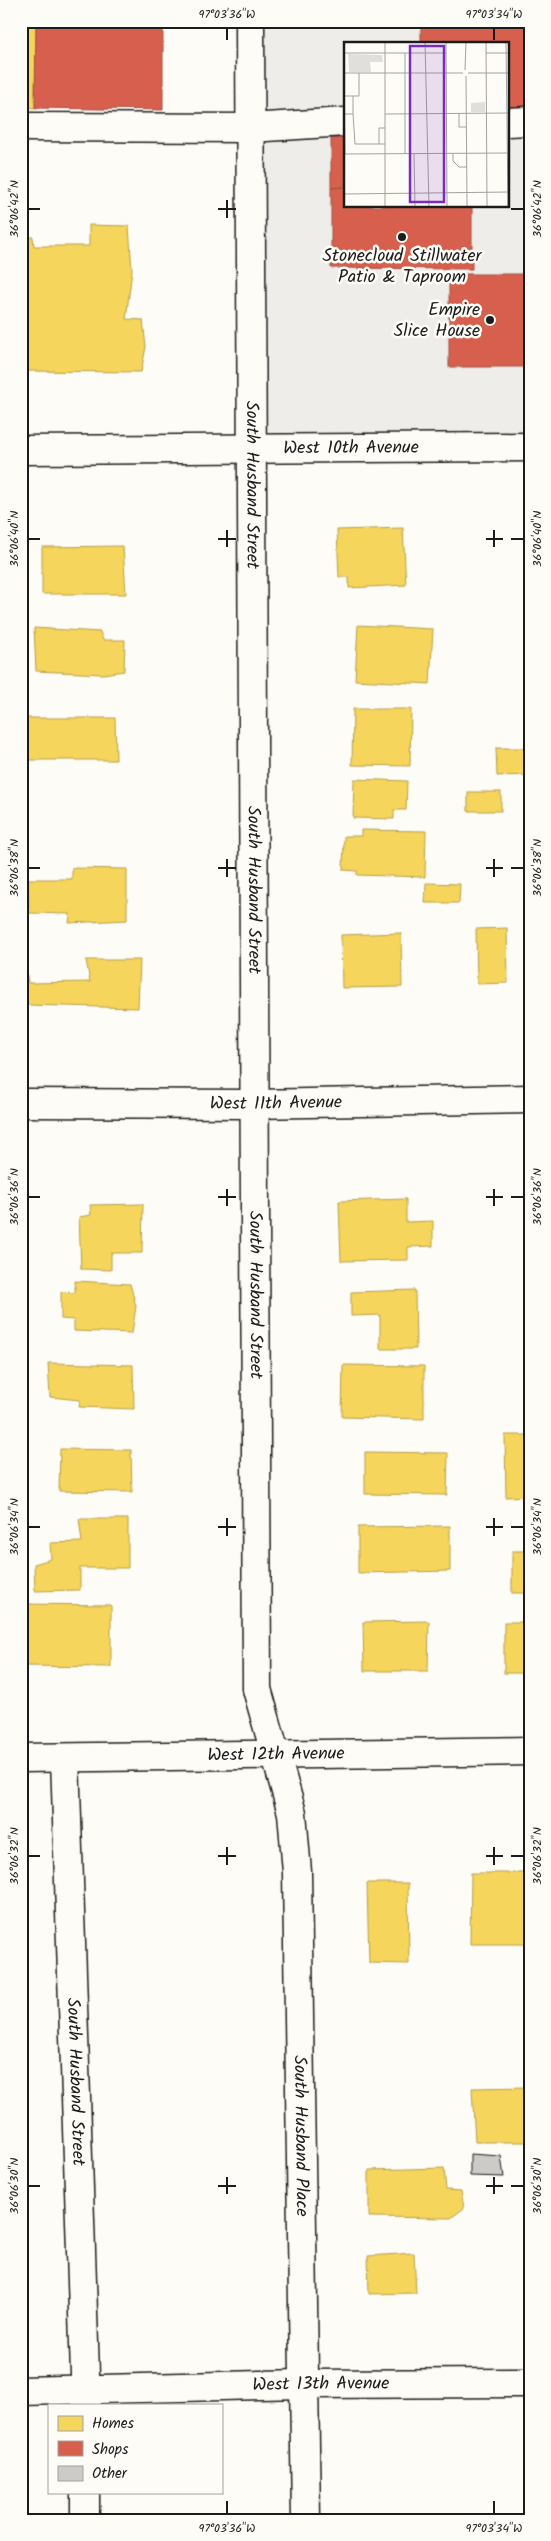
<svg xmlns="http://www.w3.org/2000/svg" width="551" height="2541" font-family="Kalam,sans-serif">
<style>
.built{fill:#eeede9;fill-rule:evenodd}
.homes{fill:#f6d55c;stroke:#b59e49}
.shops{fill:#d6604d;stroke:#9e4c3e}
.building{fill:#cccbc8;stroke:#1c1c1c}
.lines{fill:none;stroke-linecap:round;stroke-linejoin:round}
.minor-casing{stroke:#1c1c1c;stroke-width:31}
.major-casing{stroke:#1c1c1c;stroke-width:31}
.minor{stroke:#fdfcf7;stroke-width:28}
.major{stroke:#fdfcf7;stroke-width:28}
.ticks{fill:none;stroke:#1c1c1c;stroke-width:2}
.poi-dot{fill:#1c1c1c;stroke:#fdfcf7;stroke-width:2}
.labels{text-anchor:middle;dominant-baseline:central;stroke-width:5;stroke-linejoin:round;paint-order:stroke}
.poi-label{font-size:18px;fill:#1c1c1c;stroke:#fdfcf7}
.street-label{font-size:18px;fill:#1c1c1c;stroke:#fdfcf7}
.inset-road{fill:none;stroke:#a3a29f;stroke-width:1}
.view{fill:#7b2cbf;fill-opacity:0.15;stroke:#7b2cbf;stroke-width:2.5}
.inset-edge{fill:none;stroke:#1c1c1c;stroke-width:2.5}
.neatline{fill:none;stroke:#1c1c1c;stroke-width:2}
.ticks-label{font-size:12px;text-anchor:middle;fill:#1c1c1c}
</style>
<rect width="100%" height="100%" fill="#fdfcf7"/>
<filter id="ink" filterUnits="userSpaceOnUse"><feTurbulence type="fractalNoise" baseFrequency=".02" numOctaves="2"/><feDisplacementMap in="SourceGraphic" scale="10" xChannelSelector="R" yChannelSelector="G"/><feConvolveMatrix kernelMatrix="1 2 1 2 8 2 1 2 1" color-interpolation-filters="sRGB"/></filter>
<g filter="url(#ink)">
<path class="built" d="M249 21H530V455L253 449ZM345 44H507V206H345Z"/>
<g class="homes">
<polygon points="21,21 36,21 35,108 21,107"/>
<polygon points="89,225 129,226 132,270 126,319 143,320 146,347 141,372 21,371 21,237 33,237 34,246 89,246"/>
<polygon points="403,528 406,585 349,588 349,577 339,577 337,530"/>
<polygon points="123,546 126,594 42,594 42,547"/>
<polygon points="358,625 433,629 430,684 355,680"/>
<polygon points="34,628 100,632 103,640 125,640 124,671 103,674 36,671"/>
<polygon points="353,709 411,709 410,766 352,765"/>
<polygon points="21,718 115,718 116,760 21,760"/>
<polygon points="496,748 530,748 530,775 497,776"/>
<polygon points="354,779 407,781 406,810 394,810 394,819 353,818"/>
<rect x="468" y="792" width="33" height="19"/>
<polygon points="361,830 426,831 425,877 357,875 357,871 343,870 344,836 361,836"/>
<polygon points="72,868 127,869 127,920 69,923 70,914 29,913 28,879 72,879"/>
<polygon points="426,883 460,884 459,903 425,903"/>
<polygon points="507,928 508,983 477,984 476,929"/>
<polygon points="401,933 402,987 342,988 341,935"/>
<polygon points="86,960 140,960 138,1008 26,1005 24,1030 21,1030 21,968 26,968 28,983 90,982"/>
<polygon points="406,1199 406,1222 433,1221 433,1246 408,1247 408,1260 341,1261 339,1201"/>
<polygon points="143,1204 142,1253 111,1253 111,1270 81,1269 79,1217 91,1215 90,1205"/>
<polygon points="75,1281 130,1284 136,1306 132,1333 74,1331 74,1320 61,1319 61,1292 75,1293"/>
<polygon points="415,1290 416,1349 380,1349 380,1315 351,1316 351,1292"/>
<polygon points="48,1363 133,1365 134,1409 79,1407 80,1400 50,1397"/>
<polygon points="343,1365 424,1366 424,1419 342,1417"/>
<polygon points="505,1435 530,1435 530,1496 506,1497"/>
<polygon points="60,1449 131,1450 132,1492 59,1491"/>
<polygon points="365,1452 448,1453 447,1495 365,1494"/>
<polygon points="79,1519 128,1519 128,1568 80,1568 80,1590 35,1591 34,1564 51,1559 50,1543 82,1542"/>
<polygon points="450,1526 450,1571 358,1573 358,1527"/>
<rect x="512" y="1551" width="18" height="42"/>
<polygon points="21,1604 111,1605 111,1667 21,1666"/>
<polygon points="429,1621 428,1671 364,1671 363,1622"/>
<rect x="504" y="1622" width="26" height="51"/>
<polygon points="471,1873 530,1873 530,1944 470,1944"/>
<polygon points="367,1883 408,1883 409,1964 369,1963"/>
<polygon points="529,2087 530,2142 475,2142 472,2088"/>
<polygon points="444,2168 446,2190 461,2191 464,2208 451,2218 369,2217 369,2170"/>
<polygon points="414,2253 416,2293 369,2294 368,2256"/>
</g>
<g class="shops">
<polygon points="36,21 163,21 163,110 35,108"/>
<polygon points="421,21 530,21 530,109 507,109 507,44 421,44"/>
<polygon points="331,138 345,138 345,187 331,188"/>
<polygon points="345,187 345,206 472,206 472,269 331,268 331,188"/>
<rect x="449" y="274" width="81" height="93"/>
</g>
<polygon class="building" points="470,2154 501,2156 504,2177 470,2176"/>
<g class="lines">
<defs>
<g id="minor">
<path id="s1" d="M250 21 257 1689 292 1813 297 1872 306 2520"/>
<polyline points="507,122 530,121"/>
<polyline points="21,127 250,128 345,122"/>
<path id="s2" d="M21 450 530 447"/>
<path id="s3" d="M21 1103 253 1104 530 1099"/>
<path id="s4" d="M65 1758 86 2405"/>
<path id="s5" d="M21 2391 303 2384 530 2383"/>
<polyline points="85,2520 85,2492"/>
</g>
<g id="major">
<path id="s6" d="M21 1758 530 1751"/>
</g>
</defs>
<use href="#minor" class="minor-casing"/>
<use href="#major" class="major-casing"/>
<use href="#minor" class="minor"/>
<use href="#major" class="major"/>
</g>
</g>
<path class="ticks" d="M227 28V40M494 28V40M227 200V218M28 209H40M218 209H236M511 209H524M227 530V547M494 530V547M28 539H40M218 539H236M486 539H503M511 539H524M227 859V877M494 859V877M28 868H40M218 868H236M486 868H503M511 868H524M227 1189V1206M494 1189V1206M28 1197H40M218 1197H236M486 1197H503M511 1197H524M227 1518V1536M494 1518V1536M28 1527H40M218 1527H236M486 1527H503M511 1527H524M227 1847V1865M494 1847V1865M28 1856H40M218 1856H236M486 1856H503M511 1856H524M227 2177V2194M494 2177V2194M28 2186H40M218 2186H236M486 2186H503M511 2186H524M227 2501V2514M494 2501V2514"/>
<g class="poi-dot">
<circle cx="402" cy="237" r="5"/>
<circle cx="490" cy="320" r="5"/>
</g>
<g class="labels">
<g class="poi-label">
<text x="402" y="256">Stonecloud Stillwater<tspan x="402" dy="21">Patio &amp; Taproom</tspan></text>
<text x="480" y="310" text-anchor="end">Empire<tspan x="480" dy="21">Slice House</tspan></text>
</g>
<g class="street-label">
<text stroke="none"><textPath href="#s2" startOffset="330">West 10th Avenue</textPath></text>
<text stroke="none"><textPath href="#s1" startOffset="464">South Husband Street</textPath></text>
<text stroke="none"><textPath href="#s1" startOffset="869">South Husband Street</textPath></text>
<text stroke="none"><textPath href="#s3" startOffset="255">West 11th Avenue</textPath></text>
<text stroke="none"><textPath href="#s1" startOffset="1274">South Husband Street</textPath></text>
<text stroke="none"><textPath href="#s6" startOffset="255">West 12th Avenue</textPath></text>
<text stroke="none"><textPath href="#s4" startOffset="324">South Husband Street</textPath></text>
<text stroke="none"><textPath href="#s1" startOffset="2120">South Husband Place</textPath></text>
<text stroke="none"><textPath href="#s5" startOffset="300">West 13th Avenue</textPath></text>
</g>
</g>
<g transform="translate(344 42)">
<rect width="165" height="165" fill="#fdfcf7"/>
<path d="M4 12 38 13 39 20H26L27 30H5ZM141 60V70H127V61Z" fill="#e0dfdb"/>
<path class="inset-road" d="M41 0V165M81 0 85 165M102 0 103 165M142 0 143 165M162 0 164 165M0 11H102M61 11V112M142 11H165M121 28 122 0M0 31H119M124 31H165M122 34 123 165M0 44 1 112M0 54H15V31M9 54V72M115 71V85H122M1 72H9L11 102H41M41 72 165 71M35 102V86H41M0 112 165 111M70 112 71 165M109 112V119L115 125H123M0 152 165 150"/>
<path class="view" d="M66 4H100V160H66Z"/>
<rect width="165" height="165" class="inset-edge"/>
</g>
<rect width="551" height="2541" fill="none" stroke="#fdfcf7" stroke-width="55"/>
<rect x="48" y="2404" width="175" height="90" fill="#fdfcf7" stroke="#a3a29f"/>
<rect x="58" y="2416" width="25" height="15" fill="#f6d55c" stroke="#a3a29f"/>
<text x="92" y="2428" font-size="15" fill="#1c1c1c">Homes</text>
<rect x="58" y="2441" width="25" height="15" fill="#d6604d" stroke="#a3a29f"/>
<text x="92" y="2454" font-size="15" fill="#1c1c1c">Shops</text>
<rect x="58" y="2466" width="25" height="15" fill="#cccbc8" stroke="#a3a29f"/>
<text x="92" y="2478" font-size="15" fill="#1c1c1c">Other</text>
<rect x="28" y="28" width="496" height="2486" class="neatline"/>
<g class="ticks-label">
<text x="227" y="18">97°03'36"W</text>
<text x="494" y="18">97°03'34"W</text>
<text transform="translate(14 209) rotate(-90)" y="4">36°06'42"N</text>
<text transform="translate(537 209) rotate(-90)" y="4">36°06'42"N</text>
<text transform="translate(14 539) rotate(-90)" y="4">36°06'40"N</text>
<text transform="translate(537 539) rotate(-90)" y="4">36°06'40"N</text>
<text transform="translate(14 868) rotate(-90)" y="4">36°06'38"N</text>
<text transform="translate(537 868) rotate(-90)" y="4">36°06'38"N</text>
<text transform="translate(14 1197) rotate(-90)" y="4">36°06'36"N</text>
<text transform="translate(537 1197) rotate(-90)" y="4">36°06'36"N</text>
<text transform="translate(14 1527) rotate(-90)" y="4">36°06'34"N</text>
<text transform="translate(537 1527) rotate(-90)" y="4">36°06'34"N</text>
<text transform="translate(14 1856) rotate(-90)" y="4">36°06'32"N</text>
<text transform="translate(537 1856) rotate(-90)" y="4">36°06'32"N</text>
<text transform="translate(14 2186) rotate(-90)" y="4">36°06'30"N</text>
<text transform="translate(537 2186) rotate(-90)" y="4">36°06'30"N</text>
<text x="227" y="2532">97°03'36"W</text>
<text x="494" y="2532">97°03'34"W</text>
</g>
</svg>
